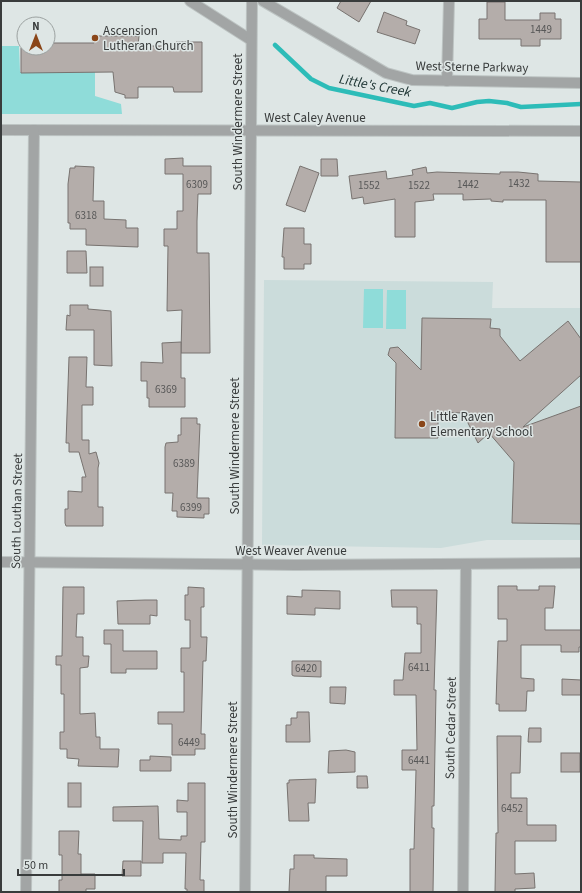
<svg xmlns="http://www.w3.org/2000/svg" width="582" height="893" font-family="'Source Sans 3',sans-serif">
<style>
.built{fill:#cbdcdb}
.green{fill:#8fdcd9}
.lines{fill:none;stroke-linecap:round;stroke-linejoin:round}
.stream{stroke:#2dbcb8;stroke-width:4.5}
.building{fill:#b4adaa;stroke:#787370}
.minor-casing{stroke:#bdc4c3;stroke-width:12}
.minor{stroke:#a2a5a5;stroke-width:10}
.poi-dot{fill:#8a4619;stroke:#dee6e5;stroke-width:1.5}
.labels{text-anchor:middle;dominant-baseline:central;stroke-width:3;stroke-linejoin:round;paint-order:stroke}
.number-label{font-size:11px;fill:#585858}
.poi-label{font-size:13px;fill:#393c3c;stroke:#dee6e5;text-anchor:start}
.street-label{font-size:13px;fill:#393c3c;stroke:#dee6e5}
.water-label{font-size:14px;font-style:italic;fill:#1a3130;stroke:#dee6e5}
</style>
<rect width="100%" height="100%" fill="#dee6e5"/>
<polygon class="built" points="264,280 493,282 492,308 581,308 581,540 487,540 441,548 262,545"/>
<g class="green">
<polygon points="1,46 19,46 20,72 95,71 95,96 121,104 122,114 1,114"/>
<polygon points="364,289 383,289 383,328 363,328"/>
<polygon points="387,290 406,290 406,329 386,329"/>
</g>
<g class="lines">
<polyline class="stream" points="275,45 311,79 329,88 414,106 430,103 452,108 477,102 489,101 507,103 521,107 581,104"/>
</g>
<g class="building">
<polygon points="341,1 371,1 359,22 337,8"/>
<polygon points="487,2 505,2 505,20 540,20 540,13 555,13 555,19 561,19 561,39 540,39 540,46 521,46 521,39 479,39 479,19 487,19"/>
<polygon points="384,12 407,21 406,25 420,30 415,44 377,32"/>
<polygon points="95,36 139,36 138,46 175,46 176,42 202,42 202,92 174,92 173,87 138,87 138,98 125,98 125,95 115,92 113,72 21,73 21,48 48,48 48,43 94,43"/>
<polygon points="183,158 183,166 211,166 211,194 198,194 197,221 197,253 209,253 210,353 181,353 182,310 167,311 168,246 164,246 164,229 177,229 177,211 183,211 183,174 165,174 165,159"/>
<polygon points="321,159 337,159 338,176 321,176"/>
<polygon points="75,166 94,167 93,201 104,201 104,219 126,220 126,228 138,228 138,247 86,245 86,229 70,229 70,223 68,223 68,184 70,168 75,168"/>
<polygon points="300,166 319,173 305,212 286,205"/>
<polygon points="426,167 427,173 437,172 500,174 500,172 518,172 538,174 538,181 581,182 581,262 546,262 546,200 503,200 503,202 491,201 491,199 463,200 463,194 433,194 434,200 415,202 415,237 395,237 395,199 364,204 363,197 352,199 349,176 386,171 387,179 413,175 412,170"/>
<polygon points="284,228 304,228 304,244 311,244 311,264 304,264 304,269 284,269 284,257 282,257"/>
<polygon points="67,251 86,251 87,273 67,273"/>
<rect x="90" y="267" width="13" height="19"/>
<polygon points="70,305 88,305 88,309 111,311 112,366 94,365 94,330 66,330 67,315 70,316"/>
<polygon points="422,318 491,319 490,328 500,329 500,336 520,361 568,321 581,339 581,375 523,427 581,406 581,524 512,523 514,462 489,433 478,443 463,413 438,412 438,438 395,438 396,363 388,355 390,348 398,347 421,370"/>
<polygon points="181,342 181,378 185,378 185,407 149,407 149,398 147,398 147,381 141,381 141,362 163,363 162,343"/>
<polygon points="69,357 87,357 86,387 93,387 93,405 82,405 82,440 89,440 89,454 96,452 99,463 98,468 98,507 103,507 103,526 66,526 65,523 65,509 68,509 68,491 82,492 82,477 86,477 79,452 69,452 69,443 66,443"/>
<polygon points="181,418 197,418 197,424 200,424 197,498 209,498 209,514 204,514 204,518 177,517 177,511 172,511 173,493 165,493 165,447 166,443 178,442 178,435 181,435"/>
<polygon points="498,586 517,586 517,590 539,590 539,586 555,586 553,608 545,608 545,630 581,630 581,647 579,647 579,652 561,652 561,645 521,645 521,678 534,679 534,691 527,691 526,711 499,711 499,704 496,704 498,641 507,641 507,619 498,619"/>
<polygon points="63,587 84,587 84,614 77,614 76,637 83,637 83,656 89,656 88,667 80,668 80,714 95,713 96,737 100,737 100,749 119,749 118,767 78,766 79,759 67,758 67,749 60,749 60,732 64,732 64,694 61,694 61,665 56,665 56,656 62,656"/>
<polygon points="188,587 204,588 204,607 201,607 201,637 207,637 206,661 203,661 201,734 205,734 205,749 195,749 195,755 172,755 172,724 158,724 158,712 184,712 184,672 181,672 181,648 190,648 190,620 185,620 185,595 188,595"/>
<polygon points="302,590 340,591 340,609 315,608 315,615 287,614 287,596 302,597"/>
<polygon points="391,590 437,590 434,690 436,690 434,806 432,806 432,828 434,828 433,892 410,892 410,849 414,849 416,770 402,770 402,750 417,750 416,695 394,695 394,680 403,680 405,653 421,653 421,624 417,624 417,607 392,607"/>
<polygon points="145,600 157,600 157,616 150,615 150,624 118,624 117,601"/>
<polygon points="104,630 123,630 123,651 157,651 157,669 126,669 126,673 111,673 111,644 104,644"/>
<polygon points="292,661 321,661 321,677 294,676 292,675"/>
<polygon points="562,679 581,680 581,695 562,695"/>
<polygon points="330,687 346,687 345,704 330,703"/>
<polygon points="297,712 309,712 310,742 286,742 286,725 291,725 291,718 297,718"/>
<polygon points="529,728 541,728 541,742 528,742"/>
<polygon points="497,736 521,736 520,773 511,773 511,798 527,798 527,825 556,825 556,841 515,841 515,874 534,873 535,888 515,889 515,892 495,892 496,833 498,833"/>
<polygon points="346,750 355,752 355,772 328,773 329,751"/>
<rect x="561" y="753" width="19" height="19"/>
<polygon points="150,756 171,757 171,771 140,771 140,760 150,760"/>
<polygon points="357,776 367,776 368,788 357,788"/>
<polygon points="316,779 315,803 308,803 309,821 289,821 287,783 289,783 289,780"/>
<rect x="68" y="783" width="13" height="24"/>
<polygon points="188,783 205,783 205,842 201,842 200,880 204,880 204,892 187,892 187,889 185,889 186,853 163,853 163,863 142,863 143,821 113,821 113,807 158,806 159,839 181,840 181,836 187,836 187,812 177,812 177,800 188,801"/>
<polygon points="59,831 79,831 78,854 81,854 81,874 95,874 95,889 86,889 86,892 59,892 59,880 62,880 62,855 59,855"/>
<polygon points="294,855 314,855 314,858 347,859 347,876 326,876 326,892 289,892 290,869 294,869"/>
<polygon points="123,861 141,861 141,876 122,876"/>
</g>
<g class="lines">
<defs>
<g id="minor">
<polyline points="190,1 251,40"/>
<polyline points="263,1 386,73 412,80 581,83"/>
<polyline points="447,81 449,1"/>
<polyline points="1,130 581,131"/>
<polyline points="1,562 295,565 581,563"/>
<polyline points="26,892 34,130"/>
<polyline points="245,892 252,1"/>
<polyline points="463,892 466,564"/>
</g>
</defs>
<use href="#minor" class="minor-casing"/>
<use href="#minor" class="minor"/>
</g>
<g class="poi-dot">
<circle cx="95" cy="38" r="4"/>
<circle cx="422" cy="424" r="4"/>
</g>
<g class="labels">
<g class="number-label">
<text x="541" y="29">1449</text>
<text x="519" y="183">1432</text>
<text x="197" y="184">6309</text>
<text x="468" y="184">1442</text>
<text x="369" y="185">1552</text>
<text x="419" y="185">1522</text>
<text x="86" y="215">6318</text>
<text x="166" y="389">6369</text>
<text x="184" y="463">6389</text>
<text x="191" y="507">6399</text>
<text x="419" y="667">6411</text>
<text x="306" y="668">6420</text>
<text x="189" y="742">6449</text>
<text x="419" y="760">6441</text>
<text x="512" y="808">6452</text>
</g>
<g class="poi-label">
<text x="103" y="31">Ascension<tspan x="103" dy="15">Lutheran Church</tspan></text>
<text x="430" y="417">Little Raven<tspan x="430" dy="15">Elementary School</tspan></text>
</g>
<g class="street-label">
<text transform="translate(472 67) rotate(1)">West Sterne Parkway</text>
<text x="315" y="118">West Caley Avenue</text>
<text transform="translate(238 122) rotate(-90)">South Windermere Street</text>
<text transform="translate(235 446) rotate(-90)">South Windermere Street</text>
<text transform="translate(17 511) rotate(-89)">South Louthan Street</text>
<text x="291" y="551">West Weaver Avenue</text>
<text transform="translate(451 728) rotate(-89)">South Cedar Street</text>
<text transform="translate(233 770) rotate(-90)">South Windermere Street</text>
</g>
<g class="water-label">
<text transform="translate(375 86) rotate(11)">Little's Creek</text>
</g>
</g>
<rect width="582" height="893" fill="none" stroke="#393c3c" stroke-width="4"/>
<g transform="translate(36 36)"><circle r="19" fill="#dee6e5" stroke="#9ca2a1"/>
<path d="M0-3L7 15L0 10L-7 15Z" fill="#8a4619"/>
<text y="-6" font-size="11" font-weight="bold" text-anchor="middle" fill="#393c3c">N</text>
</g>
<path d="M18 869v6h106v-6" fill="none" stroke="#393c3c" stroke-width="2"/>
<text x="24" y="869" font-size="12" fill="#393c3c" stroke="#dee6e5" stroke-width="3" paint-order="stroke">50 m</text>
</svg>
